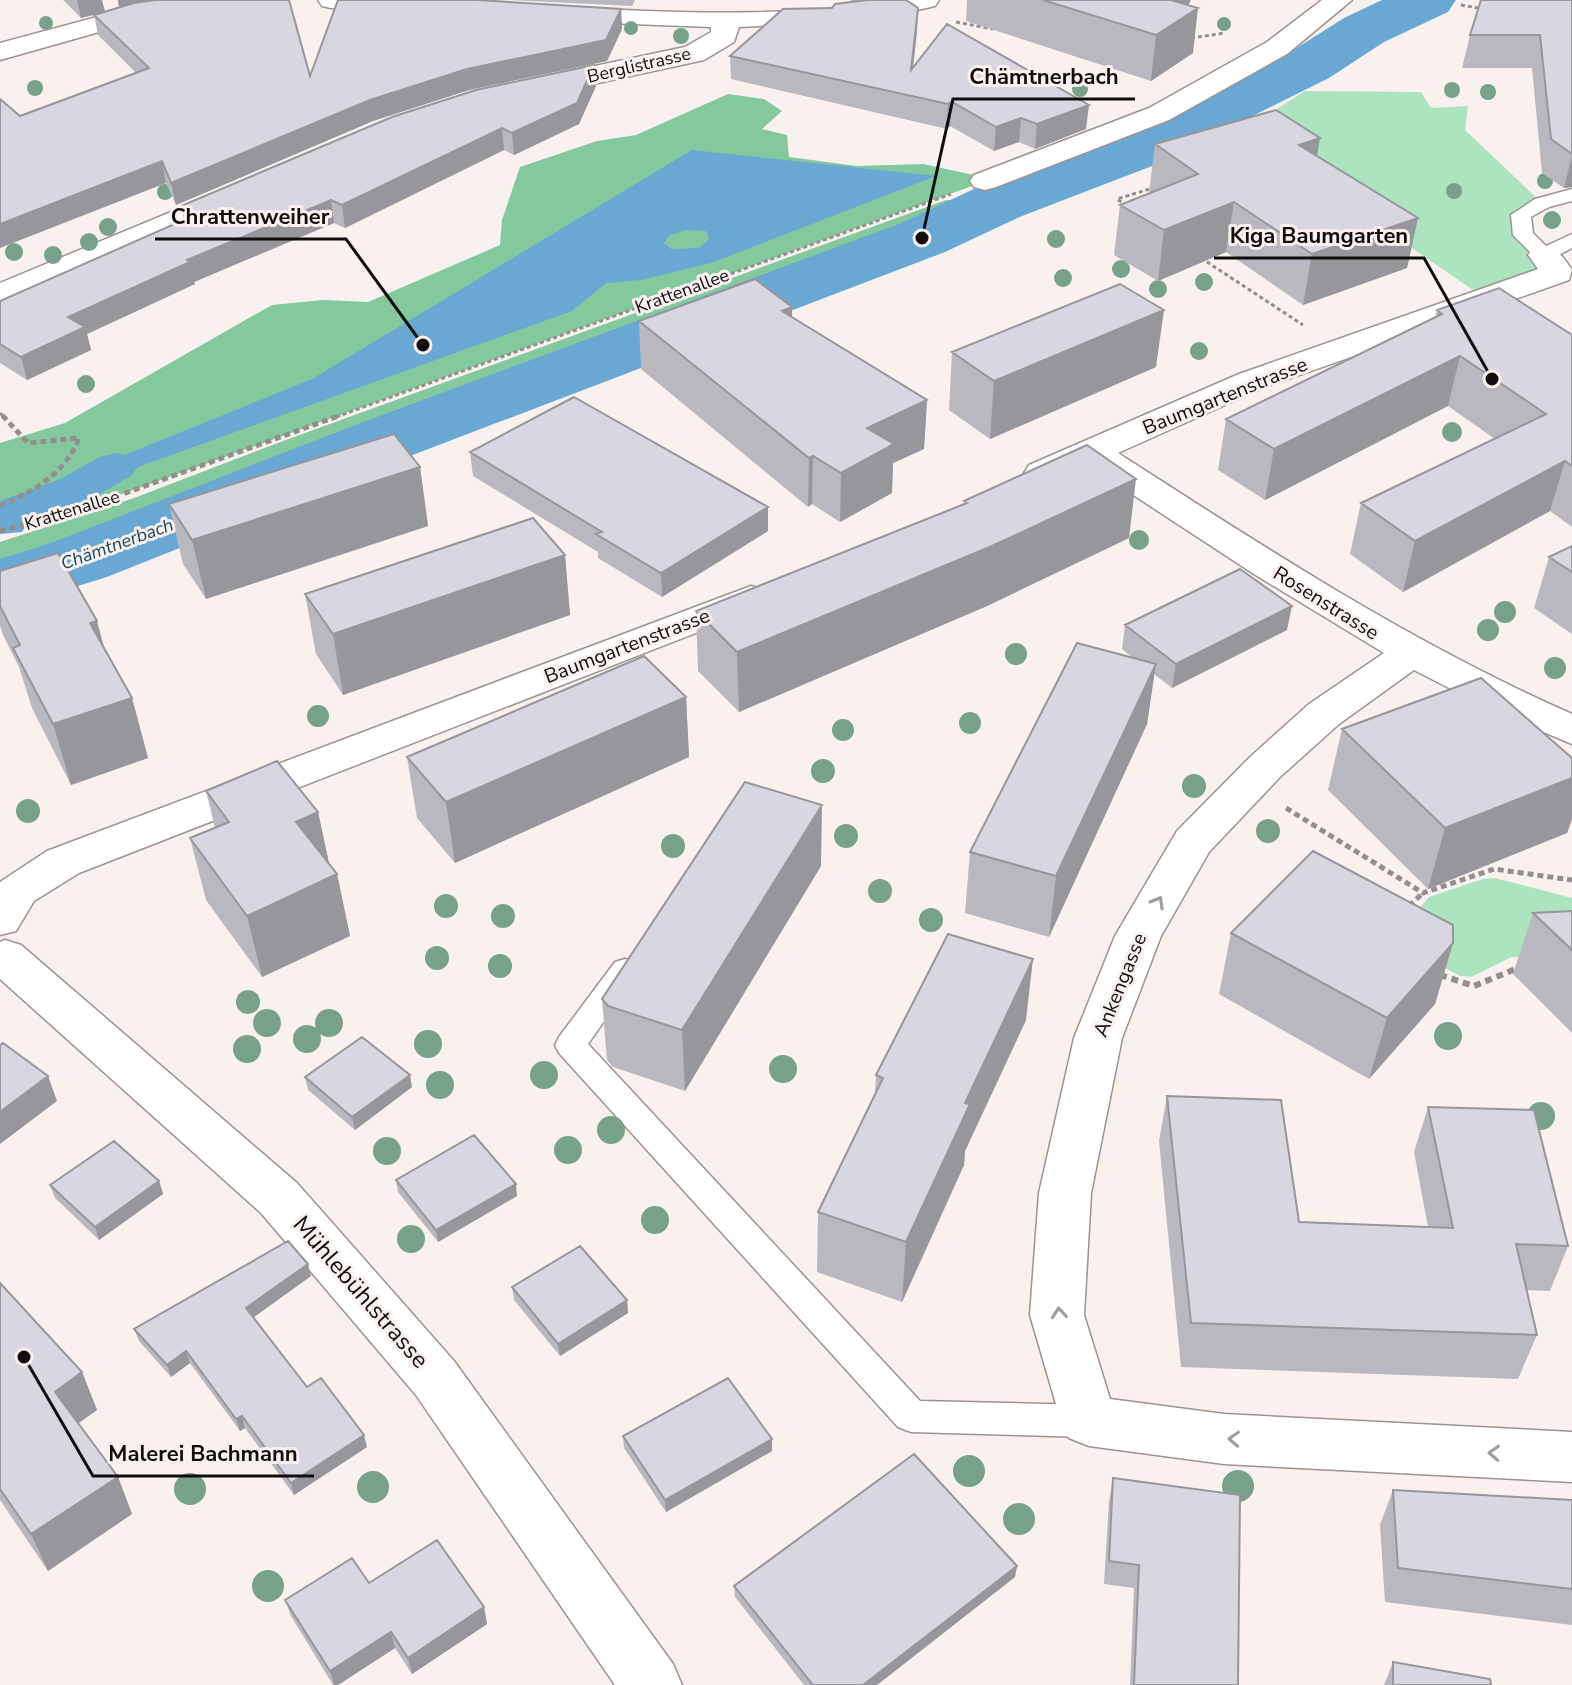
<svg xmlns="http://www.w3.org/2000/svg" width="1572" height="1685" font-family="'Nunito Sans',sans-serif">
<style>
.green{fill:#ade4c0}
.forest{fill:#84c89e}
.water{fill:#68a8d3;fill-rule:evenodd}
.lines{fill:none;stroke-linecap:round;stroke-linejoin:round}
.canal{fill:#68a8d3;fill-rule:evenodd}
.river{fill:#68a8d3;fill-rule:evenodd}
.lane-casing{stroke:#9a938f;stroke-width:3}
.street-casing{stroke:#9a938f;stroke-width:3}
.path-far2{stroke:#948e8b;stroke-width:3;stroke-dasharray:4 3;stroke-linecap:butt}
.path-far1{stroke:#948e8b;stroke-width:5;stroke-dasharray:6 4;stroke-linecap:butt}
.path{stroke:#948e8b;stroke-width:6;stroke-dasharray:7 5;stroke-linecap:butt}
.lane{fill:#fff;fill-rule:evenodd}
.street{fill:#fff;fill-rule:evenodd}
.tree{fill:#78a189}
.wall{fill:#bab8bf}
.shaded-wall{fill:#97969b}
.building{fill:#d8d6de;stroke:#97969b;stroke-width:2}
.oneway{stroke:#9f9e9e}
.labels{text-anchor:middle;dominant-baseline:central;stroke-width:6;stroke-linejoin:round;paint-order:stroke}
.far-street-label{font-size:18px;fill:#100d0c;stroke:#f9f1ed}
.far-water-label{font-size:18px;font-style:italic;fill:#144664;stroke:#f9f1ed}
.street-label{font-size:20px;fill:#100d0c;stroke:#f9f1ed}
.near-street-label{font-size:24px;fill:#100d0c;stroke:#f9f1ed}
.leader{fill:none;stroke:#100d0c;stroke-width:3}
.callout-dot{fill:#100d0c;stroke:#f9f1ed;stroke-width:3}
.callout-label{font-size:22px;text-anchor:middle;font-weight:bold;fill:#100d0c;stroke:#f9f1ed;stroke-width:6;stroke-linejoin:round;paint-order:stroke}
</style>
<rect width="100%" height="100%" fill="#f9f1ed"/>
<!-- green -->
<path class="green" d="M1305,91L1421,92L1431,108L1468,106L1465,130L1542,203L1521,215L1558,273L1486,299L1242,131Z
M1495,878L1572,898V956L1512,957L1471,977L1460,976L1402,945L1397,936L1429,897L1483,879Z"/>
<!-- forest -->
<path class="forest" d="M728,94L764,99L782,111L762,129L787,135L789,157L857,166L923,164L979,176L972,186L87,507L0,531V443L65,423L272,305L323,300L368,302L500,245L502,220L520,167L597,141L636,135Z
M946,200L999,202L922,238L384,440L79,560L0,585V542L134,498L283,441Z"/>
<!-- water -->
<path class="water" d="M692,150L936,176L711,263L641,280L606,283L572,311L121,473L112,460L312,379ZM685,230L706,231L709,239L699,248L671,249L664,243L669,236Z"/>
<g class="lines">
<!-- canal -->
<path class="canal" d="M116,453L132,457L138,466L132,475L90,500L29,521L22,532L0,534V501L58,480L100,457Z"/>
<!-- river -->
<path class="river" d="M1382,0H1456L1448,12L1384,42L1329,78L1152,166L1022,216L945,252L410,456L107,577L0,610V559L51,543L358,424L899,224L976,188L1108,140L1287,54L1344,18Z"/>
<!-- lane casing -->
<g class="lane-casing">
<path id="lane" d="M1572,189V201L1549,207L1531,217L1533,233L1546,246L1572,234V248L1551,259H1537L1513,235L1511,215L1535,199Z
M625,959L635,962L640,970L588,1044L920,1401L1089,1405L1102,1410L1107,1421L1102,1432L1089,1437L911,1432L898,1427L559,1053L555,1045L559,1037L615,962Z"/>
</g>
<!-- street casing -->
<g class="street-casing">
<path id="street" d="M160,0H232L228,6L138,21L0,60V43Z
M318,0H409L411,4L407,10L398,12L331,8L322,6Z
M898,0H939L935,6L869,21L739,27L734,42L704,60L538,96L528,93L524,87L528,81L538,78L685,47L711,32V27L553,21L549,15L553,9L563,7C668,13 795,18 898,0Z
M1322,0H1352L1287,54L1169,120L996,187L985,190L974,187L970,181L974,175L1149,108L1267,42Z
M236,185L247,187L251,194L247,201L0,305V283Z
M1544,245C1558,249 1564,258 1572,270L1569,280L1263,388L1118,453C1265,548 1411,643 1572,714V744L1494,711L1414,670L1339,724L1280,777L1209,852L1161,936L1122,1038L1091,1193L1084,1315L1110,1399L1224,1414L1572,1432V1482L1224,1464L1089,1446L1069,1438L1061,1421L1030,1315L1039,1193L1074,1038L1115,936L1177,831L1250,757L1309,704L1384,653L1254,574L1089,466L1055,481L1042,484L1029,481L1024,473L1029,465L1239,374L1538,269L1528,255L1533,248Z
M751,586L765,590L771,598L765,606L79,873L34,901L16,931L0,935V882L47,851Z
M5,940L21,945L297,1183L454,1361L673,1664L682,1685H615L416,1395L261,1213L0,979V942Z"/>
</g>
<!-- path-far2 -->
<path class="path-far2" d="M1461,5L1484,9
M956,22L993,29
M1191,38L1225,33
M1127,206L1117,199L1153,188
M1201,258L1303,325
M0,413L4,417
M336,417L951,194"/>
<!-- path-far1 -->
<path class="path-far1" d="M0,506C34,491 65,474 79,438L28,443L2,415
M0,531L87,507L341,415
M1286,808L1423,893L1494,869L1572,880
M1409,906L1423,893"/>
<!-- path -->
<path class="path" d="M1440,975L1474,986L1518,968"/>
<!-- lane -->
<use href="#lane" class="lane"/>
<!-- street -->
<use href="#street" class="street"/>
</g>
<!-- trees -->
<g class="tree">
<circle cx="46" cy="23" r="7"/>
<circle cx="1224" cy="24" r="7"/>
<circle cx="631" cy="28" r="7"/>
<circle cx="681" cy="36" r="8"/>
<circle cx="35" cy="88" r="8"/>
<circle cx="1080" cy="89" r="8"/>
<circle cx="1452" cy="90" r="8"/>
<circle cx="1488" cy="92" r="8"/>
<circle cx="1545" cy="181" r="8"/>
<circle cx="1454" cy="191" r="8"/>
<circle cx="165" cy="192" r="8"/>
<circle cx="1552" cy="220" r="9"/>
<circle cx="108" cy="227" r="9"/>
<circle cx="1056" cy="239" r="9"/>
<circle cx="89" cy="242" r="9"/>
<circle cx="14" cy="252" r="9"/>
<circle cx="53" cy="255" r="9"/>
<circle cx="1121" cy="269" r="9"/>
<circle cx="1063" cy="278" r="9"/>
<circle cx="1204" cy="282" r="9"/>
<circle cx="1158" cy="289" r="9"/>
<circle cx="1199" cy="351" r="9"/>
<circle cx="86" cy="384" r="9"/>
<circle cx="1452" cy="432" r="10"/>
<circle cx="1139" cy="540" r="10"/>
<circle cx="1505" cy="612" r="11"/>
<circle cx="1488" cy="630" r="11"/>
<circle cx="1016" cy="654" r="11"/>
<circle cx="1555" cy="668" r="11"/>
<circle cx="318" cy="716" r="11"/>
<circle cx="970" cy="723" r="11"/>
<circle cx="843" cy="730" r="11"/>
<circle cx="823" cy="771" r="12"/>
<circle cx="1194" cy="786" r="12"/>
<circle cx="28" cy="811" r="12"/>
<circle cx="1268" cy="831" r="12"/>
<circle cx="846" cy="836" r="12"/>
<circle cx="673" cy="846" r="12"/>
<circle cx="880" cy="891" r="12"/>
<circle cx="446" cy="906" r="12"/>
<circle cx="503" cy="916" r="12"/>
<circle cx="931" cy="920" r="12"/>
<circle cx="437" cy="958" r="12"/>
<circle cx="500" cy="966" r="12"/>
<circle cx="248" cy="1002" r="12"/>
<circle cx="267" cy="1023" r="14"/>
<circle cx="329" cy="1023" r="14"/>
<circle cx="1448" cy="1036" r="14"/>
<circle cx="307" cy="1039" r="14"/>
<circle cx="428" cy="1044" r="14"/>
<circle cx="247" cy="1049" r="14"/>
<circle cx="783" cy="1069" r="14"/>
<circle cx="544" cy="1075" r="14"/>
<circle cx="440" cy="1085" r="14"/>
<circle cx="1541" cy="1116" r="14"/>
<circle cx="611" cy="1130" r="14"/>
<circle cx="568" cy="1150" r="14"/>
<circle cx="387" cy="1151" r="14"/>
<circle cx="655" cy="1220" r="14"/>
<circle cx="411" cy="1239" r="14"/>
<circle cx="969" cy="1471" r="16"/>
<circle cx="1238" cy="1486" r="16"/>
<circle cx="373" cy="1487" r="16"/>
<circle cx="190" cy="1489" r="16"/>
<circle cx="1019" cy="1519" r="16"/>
<circle cx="268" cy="1586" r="16"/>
</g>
<!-- wall -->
<path class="wall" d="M63,0H102L105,12L119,8L118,0H149L138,3L310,76L621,9L622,29L607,61L469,90L373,121L176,205L166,183L20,116L136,73L98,35L94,15L101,13L81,18Z
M509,0H635L632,6Z
M851,0H906L917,31L913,68L1086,129L1035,149L1019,142L994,151L950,126L947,129L731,79L730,56L832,8L851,2Z
M967,0H1191L1188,5L1193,53L1151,81L966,21Z
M1572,0V187L1564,188L1542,173L1532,68H1462L1470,35Z
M594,65L596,86L579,124L514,155L504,150L345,228L334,223L194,282L195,284L87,334L91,350L27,380L0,363V301L184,220L181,206Z
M1155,144L1317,156L1418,218L1407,268L1303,305L1226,252L1158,281L1114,255L1120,205L1149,193Z
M792,307V317L927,400L924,449L893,463L892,493L840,522L812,504L808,507L641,369L639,321Z
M1437,310L1572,335V527L1550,511L1403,592L1350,554L1361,503L1495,439L1448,406L1265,500L1218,470L1226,419L1435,318Z
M952,352L1156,367L990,439L949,410Z
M470,452L768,531L662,597L598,558V552L473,476Z
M420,467L428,526L206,599L183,564L169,504Z
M964,501L1129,538L987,606L739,712L698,671L696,611L964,504Z
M1572,546V634L1534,608L1549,557Z
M565,555L570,615L343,695L316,654L305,594Z
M0,571L104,649L132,698L148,758L71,785L32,708L19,667L3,635L0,625Z
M1125,625L1287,630L1172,688L1154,674L1147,724L1049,937L965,913L970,852L1133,658L1122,649Z
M686,697L689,757L455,863L417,818L407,757Z
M1342,729L1572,758V819L1567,833L1428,889L1328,790Z
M206,791L318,812L329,863L337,874L350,936L262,977L206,900L190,838L215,828Z
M821,866L685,1091L613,1067L607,1060L602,999Z
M1572,911V1033L1513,974L1533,913Z
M1231,933L1453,943L1435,1004L1369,1079L1219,994Z
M1026,1020L965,1151L964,1165L902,1302L817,1272L818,1212L875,1094L876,1075Z
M305,1077L412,1087L355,1130L308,1090Z
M1167,1096L1299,1222L1428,1227L1414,1152L1428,1107L1568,1246L1550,1291L1526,1290L1537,1335L1518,1379L1181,1367L1159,1141Z
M396,1180L517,1196L438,1242L398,1192Z
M159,1181L163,1194L99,1240L55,1198L50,1185Z
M311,1276L254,1317L307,1387L367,1447L294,1495L245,1428L240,1431L190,1363L171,1377L139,1341L134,1329Z
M0,1283L82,1372L97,1410L78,1424L118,1477L132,1514L48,1571L0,1500Z
M512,1287L627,1300L628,1313L560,1356L514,1300Z
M623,1436L772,1451L666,1512L624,1448Z
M1113,1478L1238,1685H1130L1134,1588L1104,1584L1109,1501Z
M1393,1490L1572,1500V1625L1385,1602L1380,1525Z
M1017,1566L1015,1577L877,1685H804L735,1597L734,1586Z
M285,1600L484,1607L487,1624L412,1674L395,1648L338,1685H333L291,1616Z
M1393,1662L1491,1685H1384Z"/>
<!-- shaded-wall -->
<path class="shaded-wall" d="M77,0H102L105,12L81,18Z
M118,0H149L119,8Z
M1169,0H1191L1177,22L1198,8L1193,53L1151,81L1156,35Z
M918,8L917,31L910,94L911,70Z
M621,9L622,29L607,61L469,90L373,121L176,205L171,183L370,100Z
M594,65L596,86L579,124L514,155L512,133Z
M952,102L950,126L947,129L948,104Z
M1089,105L1086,129L1035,149L1037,124Z
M1021,118L1019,142L994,151L996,127Z
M502,128L504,150L345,228L342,205Z
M1320,138L1312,187L1299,145Z
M1572,156V187L1564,188Z
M162,161L166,183L0,248V224Z
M331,200L334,223L194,282L195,284L87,334L91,350L27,380L21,357L68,317L187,260Z
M1234,202L1226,252L1158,281L1164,230Z
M1418,218L1407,268L1303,305L1312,254Z
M792,307V354L782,311Z
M1164,310L1156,367L990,439L994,381Z
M1460,356L1448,406L1265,500L1274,449Z
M927,400L924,449L893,463L892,493L840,522L841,473L867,428Z
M813,456L812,504L808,507L809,458Z
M1565,461L1550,511L1403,592L1415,541Z
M420,467L428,526L206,599L192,540Z
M1136,479L1129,538L987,606L739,712L737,652Z
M768,507V531L662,597L661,573Z
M565,555L570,615L343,695L333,634Z
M1292,606L1287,630L1172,688L1176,664Z
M97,621L113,681L90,623Z
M1156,664L1147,724L1049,937L1056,876Z
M686,697L689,757L455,863L446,802Z
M132,698L148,758L71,785L53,724Z
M1572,778V819L1567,833L1428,889L1445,828Z
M822,805L821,866L685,1091L682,1030Z
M318,812L331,873L296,822Z
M337,874L350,936L262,977L247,916Z
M1453,943L1435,1004L1369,1079L1387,1018Z
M1033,959L1026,1020L965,1151L964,1165L902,1302L906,1242L965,1103Z
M410,1075L412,1087L355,1130L352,1117Z
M48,1076L57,1101L0,1144V1112Z
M159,1181L163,1194L99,1240L95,1227Z
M516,1184L517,1196L438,1242L436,1230Z
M308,1264L311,1276L250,1320L246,1308Z
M627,1300L628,1313L560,1356L558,1344Z
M186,1351L190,1363L171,1377L167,1365Z
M82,1372L97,1410L70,1429L55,1392Z
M242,1416L245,1428L240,1431L236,1419Z
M364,1435L367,1447L294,1495L291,1483Z
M772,1439V1451L666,1512L665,1500Z
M118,1477L132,1514L48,1571L31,1534Z
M1017,1566L1015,1577L877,1685H863Z
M484,1607L487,1624L412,1674L408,1658Z
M391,1632L395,1648L338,1685H334L330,1671Z"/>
<!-- building -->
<path class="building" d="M155,0H289L310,76L338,0H478L621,9L606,40L467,69L370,100L171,183L162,161L0,224V99L20,116L149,68L94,15L134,3Z
M868,0H906L918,8L911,70L947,24L1089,105L1037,124L1021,118L996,127L952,102L948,104L730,56L783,9L832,8L835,4Z
M1043,0H1171L1198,8L1156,35Z
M1481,0H1572V154L1551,139L1540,35H1470Z
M594,65L577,103L512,133L502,128L342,205L331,200L187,260L190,262L68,317L85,327L21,357L0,344V301L186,219L181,206L392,117L476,90Z
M1276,110L1320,138L1299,145L1418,218L1312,254L1234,202L1164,230L1120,205L1198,174L1155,144Z
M755,279L792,307L782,311L927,400L867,428L894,444L841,473L813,456L809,458L639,321Z
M1120,284L1164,310L994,381L952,352Z
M1499,288L1572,335V466L1565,461L1415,541L1361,503L1546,414L1460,356L1274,449L1226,419L1442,314L1437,310Z
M574,397L768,507L661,573L596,534L602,532L470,452Z
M394,434L420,467L192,540L169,504Z
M1087,445L1136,479L992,546L737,652L696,611L967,503L964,501Z
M533,518L565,555L333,634L305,594Z
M1572,546V572L1549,557Z
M58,553L97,621L90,623L132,698L53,724L13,648L20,645L0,606V571Z
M1240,569L1292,606L1176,664L1125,625Z
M1077,643L1156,664L1056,876L970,852Z
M644,656L686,697L446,802L407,757Z
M1481,678L1572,758V778L1445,828L1342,729Z
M277,761L318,812L296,822L337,874L247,916L190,838L229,822L206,791Z
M745,782L822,805L682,1030L608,1006L602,999Z
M1313,851L1453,925V943L1387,1018L1231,933Z
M1572,911V950L1533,913Z
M948,934L1033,959L965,1103L970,1104L906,1242L818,1212L883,1078L876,1075Z
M362,1037L410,1075L352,1117L305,1077Z
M3,1043L48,1076L0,1112V1045Z
M1167,1096L1281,1100L1299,1222L1453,1228L1428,1107L1534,1110L1568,1246L1516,1244L1537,1335L1191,1323Z
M474,1135L516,1184L436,1230L396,1180Z
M114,1141L159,1181L95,1227L50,1185Z
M288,1241L308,1264L246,1308L307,1387L321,1378L364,1435L291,1483L242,1416L236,1419L186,1351L167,1365L134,1329Z
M580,1246L627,1300L558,1344L512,1287Z
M0,1283L82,1372L55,1392L118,1477L31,1534L0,1489Z
M728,1378L772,1439L665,1500L623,1436Z
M914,1454L1017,1566L863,1685H813L734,1586Z
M1113,1478L1240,1495L1238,1685H1134L1139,1565L1109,1561Z
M1393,1490L1572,1500V1589L1398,1568Z
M437,1540L484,1607L408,1658L391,1632L330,1671L285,1600L352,1558L369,1583Z
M1393,1662L1490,1679L1491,1685H1393Z"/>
<!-- one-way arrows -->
<defs><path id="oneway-chevron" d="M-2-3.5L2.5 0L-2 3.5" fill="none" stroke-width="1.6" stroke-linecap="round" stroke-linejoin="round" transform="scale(2)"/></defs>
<g class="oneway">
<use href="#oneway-chevron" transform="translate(1158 902) rotate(-60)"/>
<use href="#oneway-chevron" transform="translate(1059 1313) rotate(-95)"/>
<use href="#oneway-chevron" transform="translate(1234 1439) rotate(-177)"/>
<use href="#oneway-chevron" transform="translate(1494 1453) rotate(-177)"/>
</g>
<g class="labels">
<!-- far-street labels -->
<g class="far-street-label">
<text transform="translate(639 65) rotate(-13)">Berglistrasse</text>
<text transform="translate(682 291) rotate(-20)">Krattenallee</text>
<text transform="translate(72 510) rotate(-17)">Krattenallee</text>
</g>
<!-- far-water labels -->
<g class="far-water-label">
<text transform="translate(117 544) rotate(-20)">Chämtnerbach</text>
</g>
<!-- street labels -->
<g class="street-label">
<text transform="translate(1225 396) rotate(-22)">Baumgartenstrasse</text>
<text transform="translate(1326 603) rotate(32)">Rosenstrasse</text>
<text transform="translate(627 646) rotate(-21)">Baumgartenstrasse</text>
<text transform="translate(1120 985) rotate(-68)">Ankengasse</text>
</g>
<!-- near-street labels -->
<g class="near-street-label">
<text transform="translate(361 1292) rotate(49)">Mühlebühlstrasse</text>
</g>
</g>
<!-- callouts -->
<path class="leader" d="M922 238L953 99H1135M423 345L346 239H155M1492 379L1424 258H1214M24 1357L93 1476H314"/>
<g class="callout-dot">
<circle cx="922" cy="238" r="8"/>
<circle cx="423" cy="345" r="8"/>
<circle cx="1492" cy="379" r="8"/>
<circle cx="24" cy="1357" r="8"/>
</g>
<g class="callout-label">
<text x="1044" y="84">Chämtnerbach</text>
<text x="250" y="224">Chrattenweiher</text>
<text x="1319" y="243">Kiga Baumgarten</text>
<text x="203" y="1461">Malerei Bachmann</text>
</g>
</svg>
